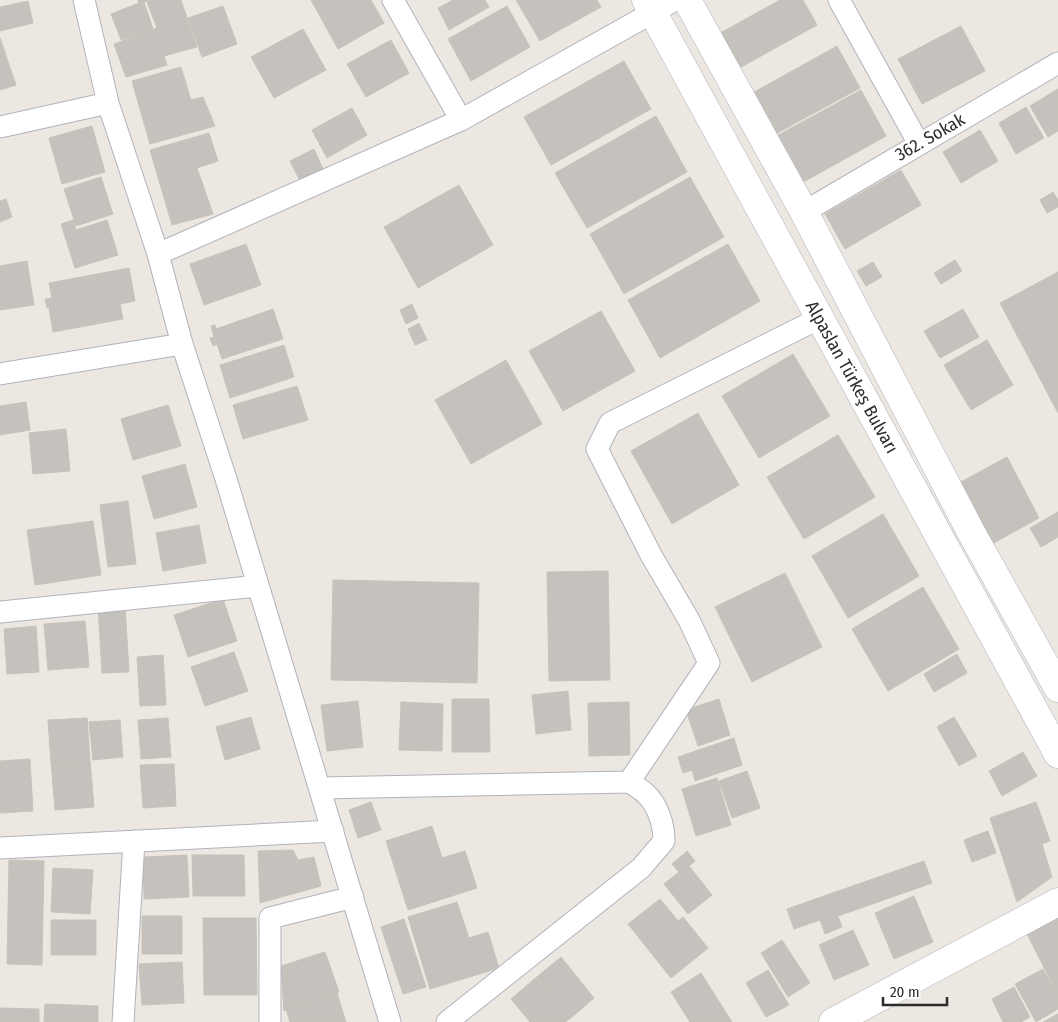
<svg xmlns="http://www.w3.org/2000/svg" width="1058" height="1022" font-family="'Fira Sans Condensed',sans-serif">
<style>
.building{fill:#c5c1bc;stroke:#c7c3ba}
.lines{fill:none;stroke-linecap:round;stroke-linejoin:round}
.street-casing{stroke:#b1b2bb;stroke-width:23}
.secondary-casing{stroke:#b1b2bb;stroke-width:29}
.street{stroke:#fff;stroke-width:21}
.secondary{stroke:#fff;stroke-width:28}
.labels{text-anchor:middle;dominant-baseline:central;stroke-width:4.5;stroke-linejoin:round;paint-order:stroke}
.street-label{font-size:18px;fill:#2c2c2c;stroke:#fff}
</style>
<rect width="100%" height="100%" fill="#ece7e1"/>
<!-- building -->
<path class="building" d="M138,0H150L144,2L153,29L121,40L111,14L139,3Z
M152,0H181L197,47L164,56L167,65L126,77L114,44L157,28L147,2Z
M311,0H371L384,23L338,49Z
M453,0H485L489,7L449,30L438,8Z
M516,0H597L601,7L540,41Z
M780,0H803L817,25L734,71L715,36Z
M28,1L33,23L0,31V7Z
M223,6L237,44L202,57L188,18Z
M507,6L530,47L471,81L448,39Z
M961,26L985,71L922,104L898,59Z
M303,29L326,70L274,98L251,57Z
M0,38L16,85L0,90Z
M391,40L409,73L366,97L347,64Z
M837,46L860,88L770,137L747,96Z
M624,61L651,109L551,165L524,117Z
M181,67L191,100L203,97L215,126L150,144L132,81Z
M1058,89V131L1048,137L1030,106Z
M861,90L886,136L796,186L771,139Z
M1026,107L1044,138L1016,154L999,123Z
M352,108L367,135L327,158L312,130Z
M656,116L687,172L587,228L555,173Z
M92,126L105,172L62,184L49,138Z
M980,130L998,161L961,183L943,152Z
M209,133L218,161L197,168L213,214L172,225L150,150Z
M314,149L323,169L300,181L290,161Z
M901,170L921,205L845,249L825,214Z
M101,177L113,214L76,226L64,189Z
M690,177L724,237L624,294L590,234Z
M459,185L493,245L418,288L384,227Z
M1053,192L1058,200V207L1047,213L1040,200Z
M6,199L12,217L0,222V201Z
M73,220L76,230L107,220L118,255L75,268L61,224Z
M246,244L261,285L204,305L190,264Z
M728,244L760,301L660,358L628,300Z
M955,260L962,271L941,284L934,273Z
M27,261L34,305L0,310V266Z
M873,262L882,277L866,286L857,271Z
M129,268L135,301L120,304L123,319L53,332L49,308H47L45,299L52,298L49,283Z
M1058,272V413L1000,303Z
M412,304L418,318L406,324L400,310Z
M273,309L283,339L222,359L217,344L213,346L210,338L214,337L211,326L215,325L216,329Z
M963,309L979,337L940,358L924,331Z
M601,311L635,371L563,411L529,351Z
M419,323L427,340L415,345L408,329Z
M987,340L1013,385L971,410L944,365Z
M284,345L294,377L230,398L220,365Z
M793,354L830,416L759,458L722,396Z
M506,360L542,424L471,464L435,400Z
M297,386L308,420L243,439L233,405Z
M26,402L30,430L0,435V406Z
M168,405L181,446L133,460L121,419Z
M698,413L739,485L672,524L631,451Z
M66,429L70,471L33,474L29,433Z
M838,435L875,497L804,539L767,477Z
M1007,457L1039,518L992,544L959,483Z
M185,464L197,507L154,519L142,476Z
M128,501L136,564L108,567L100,505Z
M1058,512V537L1041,547L1030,528Z
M883,514L919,576L848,618L812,556Z
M93,521L101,575L35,585L27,530Z
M199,525L206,563L163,571L156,533Z
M608,571L610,680L549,681L547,572Z
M785,573L822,647L752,682L715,607Z
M333,580L479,583L477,683L331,680Z
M923,587L959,649L888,691L852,629Z
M223,599L237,641L188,657L174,615Z
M125,605L129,672L102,673L98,606Z
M85,621L89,667L48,670L44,624Z
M36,626L39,672L7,674L4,629Z
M234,652L248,691L205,706L191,667Z
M957,654L967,673L934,692L924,674Z
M163,655L166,705L140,706L137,657Z
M568,691L571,730L536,734L532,695Z
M452,699H489L490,752H452Z
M719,699L730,735L698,746L686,710Z
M358,701L363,747L327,751L321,705Z
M401,702L443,704L442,751L399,750Z
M629,702L630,755L589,756L588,703Z
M251,717L260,749L225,760L216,727Z
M954,717L977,756L959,766L937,727Z
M87,718L90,760L51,762L48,720Z
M168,718L171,757L141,759L138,720Z
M120,720L123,757L93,760L89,722Z
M734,738L742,765L695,781L692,770L683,773L678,757Z
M1023,752L1037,776L1002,796L989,771Z
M30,759L33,811L0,813V761Z
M90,760L94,807L55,810L51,762Z
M174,764L176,806L143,808L140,765Z
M747,771L760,808L732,818L719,781Z
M717,778L731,825L696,836L682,789Z
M371,802L381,830L358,838L349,810Z
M1036,802L1050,841L1042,844L1052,877L1017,902L990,818Z
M432,826L442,858L465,851L477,888L408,910L386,841Z
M988,831L996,853L972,862L964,840Z
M293,850L298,860L314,857L321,886L260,903L258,851Z
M687,851L695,861L689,866L712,895L688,914L664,884L679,872L672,864Z
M187,855L189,897L144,899L143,857Z
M192,855H244L245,896H193Z
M9,860L44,861L42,965L7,964Z
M924,861L932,883L838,916L842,927L825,934L820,920L794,929L787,909Z
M53,868L93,870L90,914L51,912Z
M914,896L933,942L894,959L875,913Z
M660,899L678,921L683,917L708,948L671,978L628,924Z
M457,902L469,938L488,932L499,968L430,989L408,917Z
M1058,911V995L1024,928Z
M142,916H182V954H142Z
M203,918H256L257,995H204Z
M404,919L426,987L403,994L381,927Z
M51,920H96V955H51Z
M853,930L869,965L834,980L819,945Z
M782,940L810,983L788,997L761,953Z
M325,952L339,992L284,1011L281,966Z
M561,957L594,998L572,1017L538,976Z
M182,962L184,1003L142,1005L139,964Z
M1043,969L1058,996V1009L1036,1022L1015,984Z
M768,970L789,1005L766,1017L746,983Z
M701,973L732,1022H690L671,992Z
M538,976L572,1017L565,1022H530L511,999Z
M1014,987L1030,1017L1021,1022H1003L992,999Z
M337,993L346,1022H290L286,1009Z
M45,1004L98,1006V1022H44Z
M0,1008L39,1009V1022H0Z
M1058,1014V1022H1043Z"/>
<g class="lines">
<!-- street casing -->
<g class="street-casing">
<path id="street" d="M84,0L108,103L158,254L182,344L226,479L390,1022
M393,0L461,120
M839,0L919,144
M0,127L108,103
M804,212L1058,63
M158,254L461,120L675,0
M0,374L182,344
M0,612L258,586
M629,782L709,663L689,620L651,555L597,449L610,423L820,318
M320,788L629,782C635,786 641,789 646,794C658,805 664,825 664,841L641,868L447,1022
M0,848L333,831
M123,1022L134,841
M270,1022V918L353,897"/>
</g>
<!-- secondary casing -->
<g class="secondary-casing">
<path id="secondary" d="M646,0L1058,754
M687,0L804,212L971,532L1058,688
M833,1022L1058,902"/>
</g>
<!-- street -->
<use href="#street" class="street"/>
<!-- secondary -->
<use href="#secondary" class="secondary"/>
</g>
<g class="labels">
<!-- street labels -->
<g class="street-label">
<text transform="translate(930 137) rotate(-30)">362. Sokak</text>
<text transform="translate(852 377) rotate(61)">Alpaslan Türkeş Bulvarı</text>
</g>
</g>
<!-- scale -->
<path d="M883 997v8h64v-8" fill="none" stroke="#2c2c2c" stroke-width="2.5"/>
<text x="890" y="997" font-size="15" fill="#2c2c2c" stroke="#ffffff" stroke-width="4" paint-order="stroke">20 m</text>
</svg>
